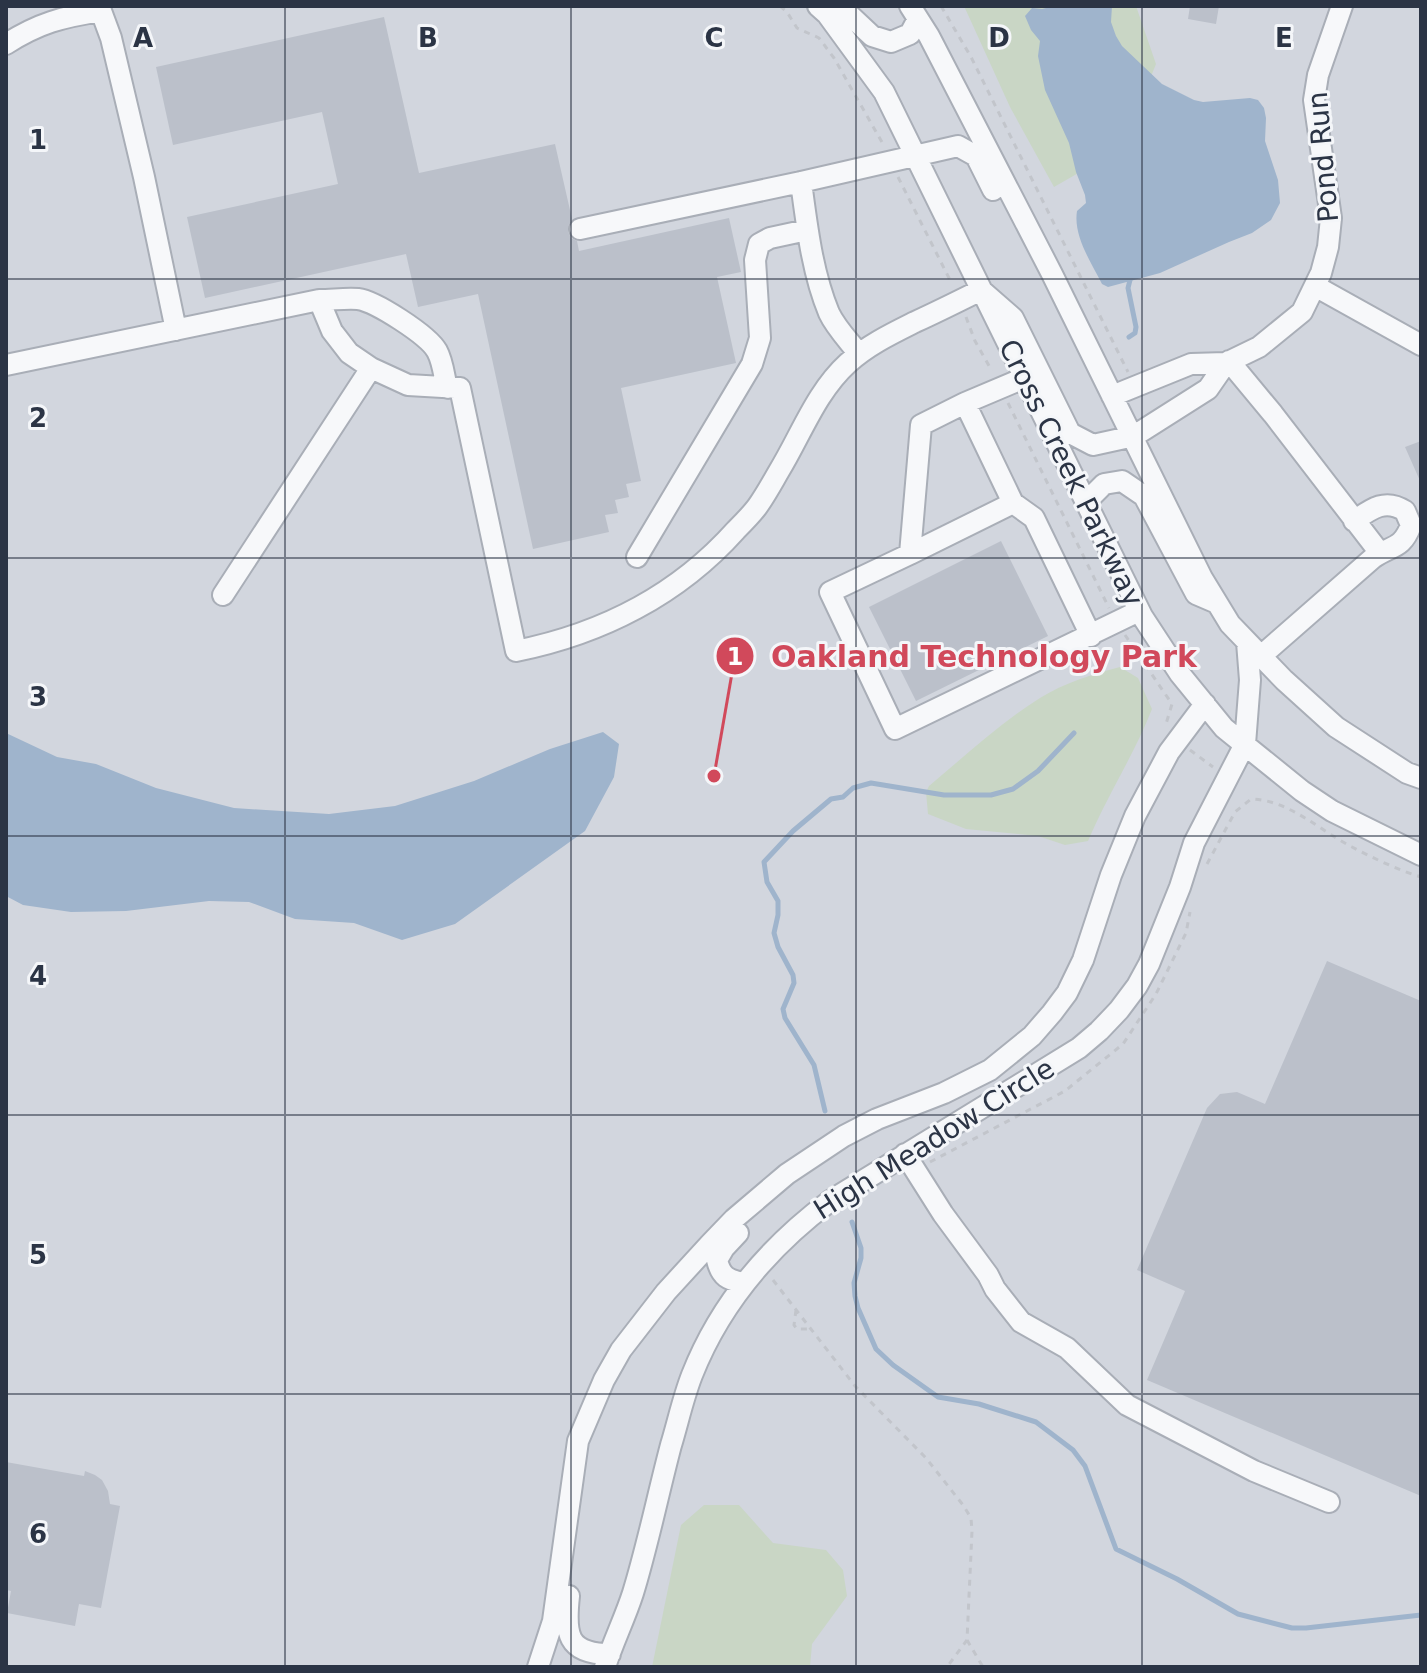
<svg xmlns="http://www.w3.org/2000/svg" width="1427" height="1673" font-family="'DejaVu Sans',sans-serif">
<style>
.built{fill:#d2d6de}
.green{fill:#c9d6c5}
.water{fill:#9fb4cc}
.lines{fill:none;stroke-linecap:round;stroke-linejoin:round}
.stream{stroke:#9fb4cc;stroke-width:5}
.building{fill:#bbc0ca}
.minor-casing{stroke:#a9aeb7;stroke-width:24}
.path{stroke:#c2c5cb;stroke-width:3;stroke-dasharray:6 6;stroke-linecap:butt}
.minor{stroke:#f7f8fa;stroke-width:20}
.grid{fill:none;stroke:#2b3445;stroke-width:2;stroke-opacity:0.55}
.labels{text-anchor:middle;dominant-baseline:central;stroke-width:6;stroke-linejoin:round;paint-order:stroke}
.street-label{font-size:28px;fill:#2b3445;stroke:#f4f6f9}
.grid-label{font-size:26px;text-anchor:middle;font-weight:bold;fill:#2b3445;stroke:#f4f6f9;stroke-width:6;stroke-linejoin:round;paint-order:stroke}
.leader{fill:none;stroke:#d1495b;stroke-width:3}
.callout-dot{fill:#d1495b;stroke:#f4f6f9;stroke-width:3}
.mark-label{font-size:24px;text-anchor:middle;font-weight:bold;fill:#fff}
.callout-label{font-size:30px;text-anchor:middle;font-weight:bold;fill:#d1495b;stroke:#f4f6f9;stroke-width:6;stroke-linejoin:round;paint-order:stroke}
</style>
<rect width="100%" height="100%" fill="#e4e7ec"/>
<!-- built -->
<path class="built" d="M6,6H1421V1667H6Z"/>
<!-- green -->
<path class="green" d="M964,6H1136L1156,64L1122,148L1054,187L1010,107Z
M1120,667L1138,678L1152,709C1134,755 1107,796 1088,841L1065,845L1038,836L966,829L928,814L926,792L929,786C965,756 1000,723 1040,698C1064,683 1093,674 1120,667Z
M704,1505H739L773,1543L826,1550L843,1570L847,1596L812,1644L810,1667H652L681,1525Z"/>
<!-- water -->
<path class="water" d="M1054,6H1112L1111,22L1116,36L1122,46L1162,84L1194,100L1203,102L1250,98L1258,100L1264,108L1266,118L1265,141L1278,180L1280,203L1271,220L1252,233L1229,242L1160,273L1108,287L1102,284C1091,262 1073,236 1077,211L1086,203L1085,195L1076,172L1069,143L1045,90L1038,56L1040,41L1031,30L1025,16L1032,8L1042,9Z
M603,732L619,744L614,777L585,831L455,924L402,940L354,923L295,919L249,902L209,901L126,911L71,912L23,905L6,896V733L57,757L96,764L156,788L234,808L329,814L395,806L474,781L550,749Z"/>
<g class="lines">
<!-- stream -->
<path class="stream" d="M1129,337L1135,333L1136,327L1128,288L1130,280
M825,1111L814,1065L785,1018L783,1009L794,983L793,975L778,947L774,933L778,915V901L767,882L764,862L793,831L831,799L843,797L853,788L871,783L944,795H991L1013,789L1038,771L1074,733
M852,1222L861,1248V1258L854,1283L855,1296L858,1308L876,1349L893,1365L938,1397L979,1404L1036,1422L1073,1450L1085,1466L1116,1549L1177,1579L1238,1614L1292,1628H1306L1421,1615"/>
</g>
<!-- building -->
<path class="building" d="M1190,6H1219L1216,24L1188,19Z
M384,17L419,173L555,144L572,219L568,226V232L571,238L577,241L579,251L729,218L741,272L717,277L736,363L621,388L641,481L626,484L629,497L615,500L618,513L605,515L609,532L533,549L478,294L418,307L406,254L205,298L187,217L338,184L322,112L173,145L156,67Z
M1421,441V483L1405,447Z
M1001,541L1048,636L916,701L869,607Z
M1327,961L1421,1001V1496L1147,1380L1185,1291L1137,1270L1207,1108L1220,1094L1237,1092L1265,1104Z
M6,1462L84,1476L85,1471L95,1475L102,1480L108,1491L110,1504L120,1506L101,1608L79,1604L75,1626L7,1613L11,1591L6,1590Z"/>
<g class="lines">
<!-- minor casing -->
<g class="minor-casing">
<path id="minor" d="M818,6L827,14L884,92L1142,616L1180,674L1224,728L1302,791L1332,811L1421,855
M840,6L872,36L891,42L910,34L918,19
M910,6L929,36L1052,274L1202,578L1230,624L1284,680L1336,727L1407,773L1421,778
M6,44C39,23 62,17 101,11L111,38L144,177L176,330
M801,182C807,226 812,272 829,313C836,328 849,341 859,354
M580,229L801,182L958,146L976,156L993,190
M1315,286L1421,345
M319,300C332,300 345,298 358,299C375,301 428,335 437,351C443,362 444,376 447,388
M1229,361L1273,414L1380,553
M6,365L319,300L332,331L349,353L371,368L408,385L460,388L516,651C601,634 678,595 736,530C743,523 751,515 757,507C765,496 772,483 779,471C801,435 816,392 848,363C868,345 891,334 915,322C937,312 959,301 981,290L1013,318L1070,433L1093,445L1134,436L1208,389L1226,363
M1024,378L965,403L921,425L910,554L830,592L895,729L1139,611
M1112,396L1191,364L1226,363L1259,347L1302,312L1321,273L1328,247L1331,218L1314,100L1318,75L1342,6
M965,403L1013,503L1034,518L1091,636
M1086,502L1104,484L1122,481L1144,496L1196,594L1217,603
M910,554L1013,503
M637,557L752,364L760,338L755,260L759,244L770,238L807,230
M223,595L371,368
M1261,656L1373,558C1391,545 1402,550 1411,525L1405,511C1385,498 1371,509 1354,521
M905,1154L943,1214L988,1275L995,1289L1021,1322L1067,1348L1127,1405L1254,1471L1329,1502
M738,1233L724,1248L717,1260C721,1277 728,1280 744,1283
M569,1596C565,1633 566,1654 610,1654
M538,1667L553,1621L578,1441L604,1380L621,1350L666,1292L709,1245L734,1219L787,1174L844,1136L877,1119L944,1093L990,1070L1032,1036L1052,1013L1067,993L1083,960L1111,875L1135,816L1169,752L1205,704
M605,1667C613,1642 625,1618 633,1593C648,1544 658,1494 671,1445C678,1422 683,1398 692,1375C720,1304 770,1246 830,1201L1079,1048L1099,1031L1119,1010L1137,986L1149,964L1180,887L1194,843L1245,744L1250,680L1247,642"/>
</g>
<!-- path -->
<path class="path" d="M780,6L787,12L797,28L819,38L834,58L883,144
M941,6L971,57L1128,372
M898,177L952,284
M966,317L975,341L992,371
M1008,403L1109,608
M1125,635L1172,704L1166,724
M1190,750L1213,767
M1207,864L1235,812L1251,799C1289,800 1319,830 1352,847C1373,858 1398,870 1421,877
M930,1162L1065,1091L1123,1044L1156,994L1186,933L1190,912
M773,1280L855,1386L926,1458L963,1505L971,1518L972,1531L967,1640L947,1667
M796,1310L794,1325L797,1329H809
M1420,1562H1421
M967,1640L983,1667"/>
<!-- minor -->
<use href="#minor" class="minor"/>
</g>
<!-- grid -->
<path class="grid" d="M285,6V1667M571,6V1667M856,6V1667M1142,6V1667M6,279H1421M6,558H1421M6,836H1421M6,1115H1421M6,1394H1421"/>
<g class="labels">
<!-- street labels -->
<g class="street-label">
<text transform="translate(1323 157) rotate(-95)">Pond Run</text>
<text transform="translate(1071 473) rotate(64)">Cross Creek Parkway</text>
<text transform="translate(934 1139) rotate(-32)">High Meadow Circle</text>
</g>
</g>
<g class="grid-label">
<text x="143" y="47">A</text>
<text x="428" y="47">B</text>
<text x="714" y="47">C</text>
<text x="999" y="47">D</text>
<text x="1284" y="47">E</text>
<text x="38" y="149">1</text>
<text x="38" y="427">2</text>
<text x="38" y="706">3</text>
<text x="38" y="985">4</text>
<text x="38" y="1264">5</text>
<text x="38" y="1543">6</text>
</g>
<!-- callouts -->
<path class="leader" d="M714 776L735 656"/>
<g class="callout-dot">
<circle cx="714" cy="776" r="8"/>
<circle cx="735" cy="656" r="20"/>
</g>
<g class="mark-label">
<text x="735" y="665">1</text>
</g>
<g class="callout-label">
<text x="984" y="667">Oakland Technology Park</text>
</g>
<!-- border -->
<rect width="1427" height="1673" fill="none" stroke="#2b3445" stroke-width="16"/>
</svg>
